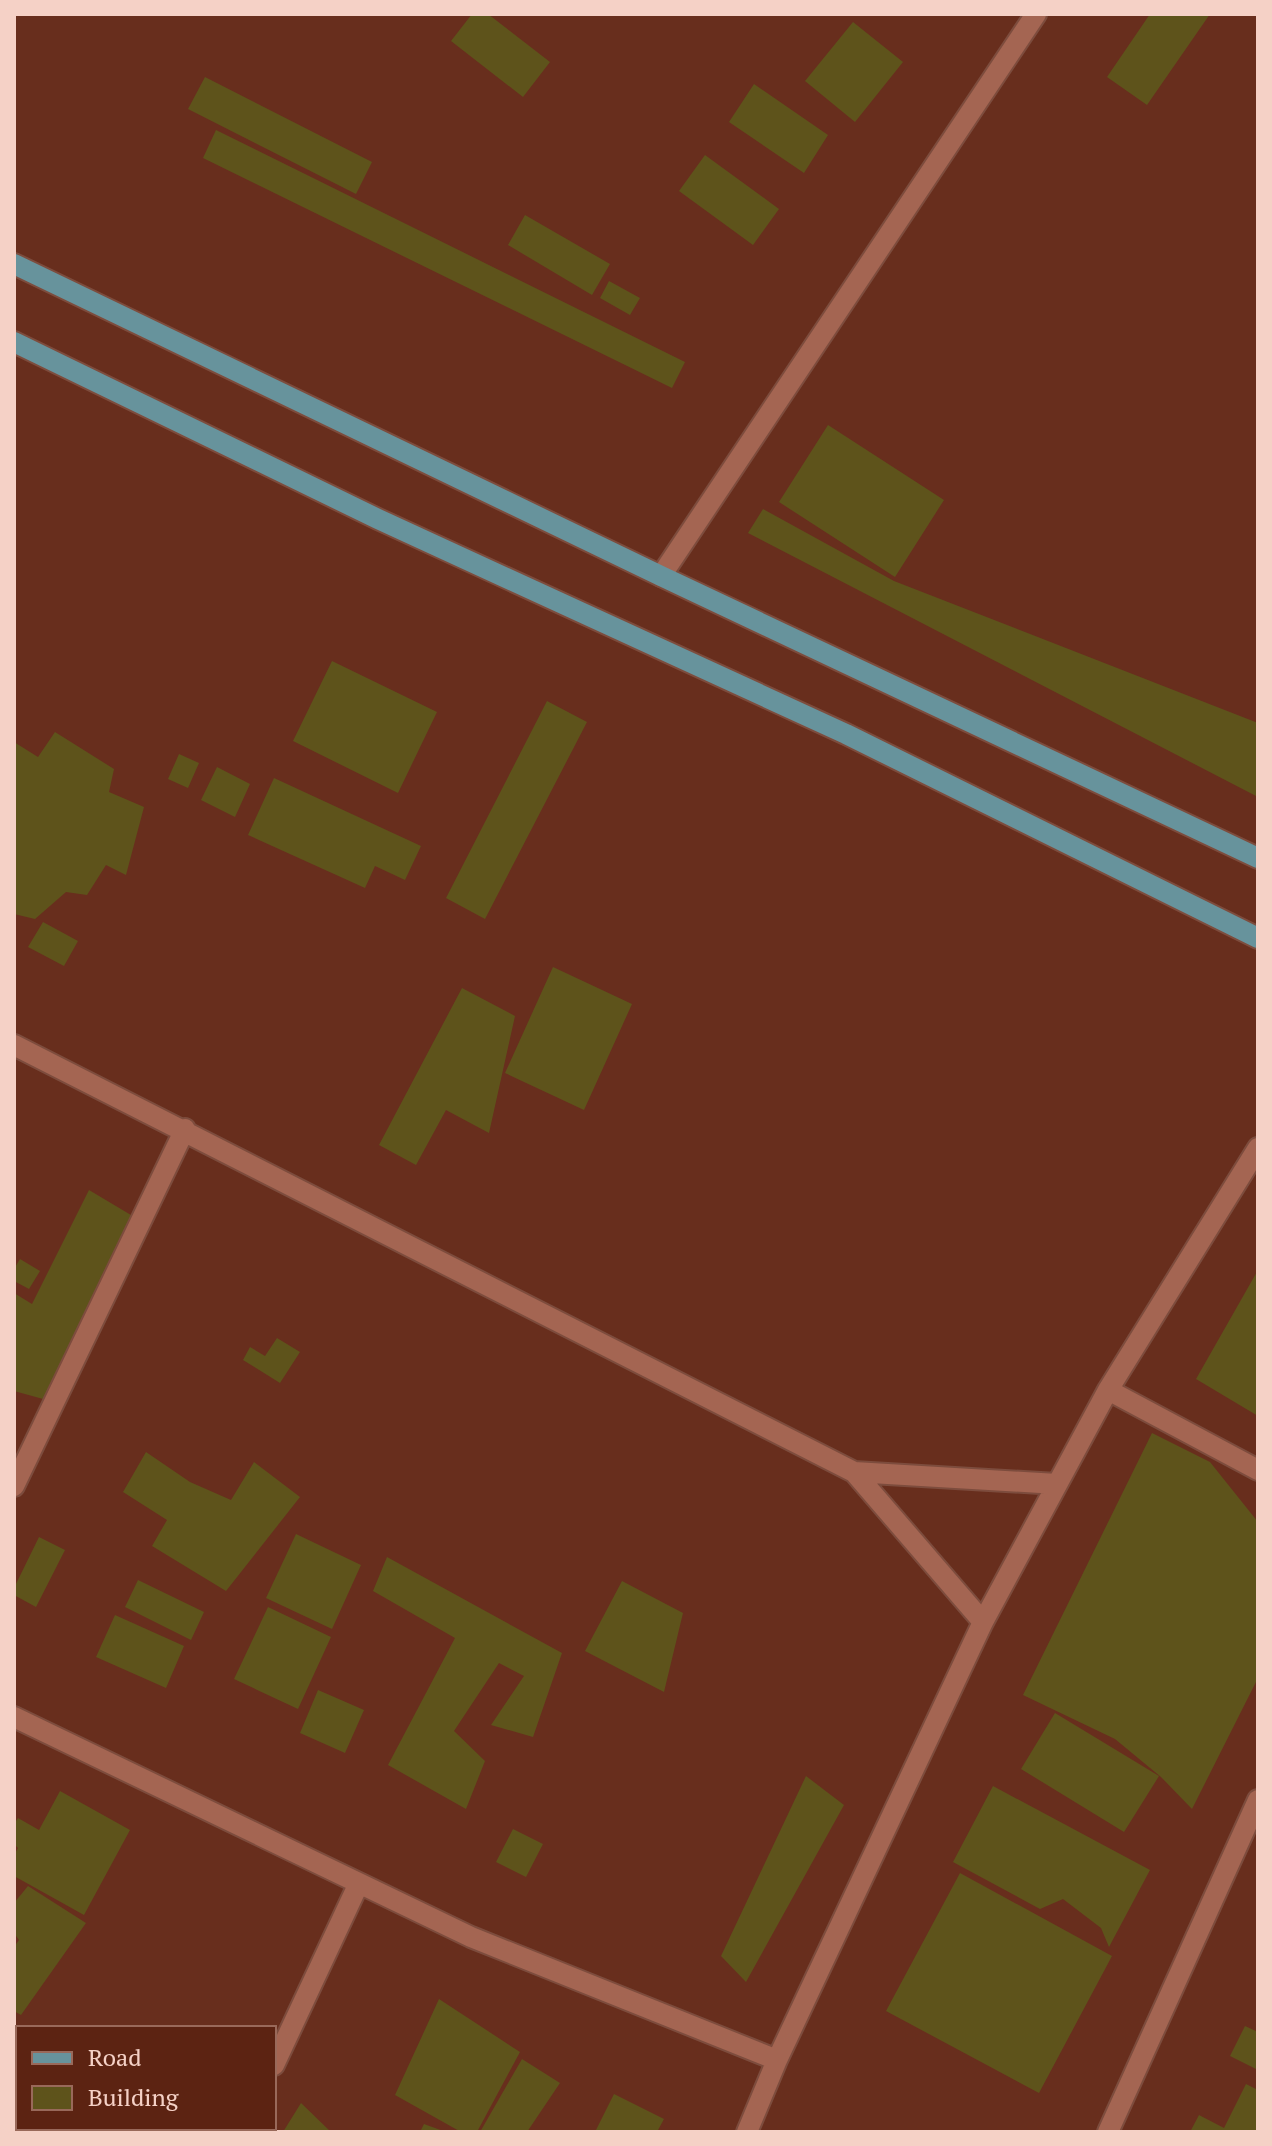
<svg xmlns="http://www.w3.org/2000/svg" width="1272" height="2146" font-family="'PT Serif',serif">
<style>
.building{fill:#5e531b}
.lines{fill:none;stroke-linecap:round;stroke-linejoin:round}
.minor-casing{stroke:#7d4c3d;stroke-width:24}
.major-casing{stroke:#7d4c3d;stroke-width:24}
.minor{stroke:#a46552;stroke-width:20}
.major{stroke:#67939c;stroke-width:20}
</style>
<rect width="100%" height="100%" fill="#682e1d"/>
<!-- building -->
<path class="building" d="M472,14H488L550,62L523,97L451,41Z
M1150,14H1210L1147,105L1107,77Z
M853,22L903,62L855,122L805,81Z
M205,77L372,162L356,194L188,109Z
M754,84L828,135L804,173L729,122Z
M216,130L685,362L672,388L203,158Z
M705,155L779,209L753,245L679,191Z
M525,215L610,264L592,295L508,245Z
M609,281L640,298L630,315L600,298Z
M828,425L944,500L895,577L779,502Z
M763,509L894,581L1258,723V797L748,533Z
M332,661L437,712L398,793L293,741Z
M547,701L587,722L485,919L446,898Z
M55,732L114,769L109,792L144,807L126,875L106,865L87,895L66,892L35,919L14,914V742L38,757Z
M179,754L199,763L188,788L168,779Z
M217,767L250,784L235,817L201,800Z
M274,778L421,846L405,880L375,866L365,888L248,835Z
M43,922L78,941L64,966L28,947Z
M553,967L632,1004L584,1110L505,1073Z
M462,988L515,1016L489,1133L446,1110L416,1165L379,1145Z
M89,1190L141,1221L54,1402L14,1391V1293L32,1304Z
M20,1259L40,1271L29,1289L14,1281V1269Z
M1258,1270V1416L1196,1379Z
M277,1338L300,1352L280,1383L243,1360L250,1347L265,1356Z
M1152,1433L1210,1462L1258,1522V1678L1192,1809L1161,1777L1115,1739L1023,1695Z
M146,1452L190,1482L231,1500L254,1462L300,1497L226,1591L152,1546L167,1520L123,1492Z
M296,1534L361,1565L332,1629L266,1598Z
M39,1537L65,1550L36,1607L14,1595V1588Z
M387,1557L562,1653L533,1737L491,1725L524,1676L499,1663L454,1731L485,1761L466,1809L388,1765L455,1638L373,1591Z
M138,1580L204,1612L191,1640L125,1607Z
M622,1581L683,1613L664,1692L585,1651Z
M268,1607L331,1637L298,1709L234,1679Z
M115,1615L184,1646L166,1688L96,1657Z
M318,1690L364,1710L345,1753L300,1733Z
M1055,1713L1159,1776L1124,1832L1021,1769Z
M806,1776L844,1805L746,1982L721,1956Z
M993,1786L1150,1870L1109,1947L1101,1928L1063,1899L1040,1909L953,1862Z
M60,1791L130,1830L84,1915L14,1876V1855L18,1848L14,1844V1824L18,1818L39,1830Z
M513,1829L543,1844L526,1877L496,1862Z
M960,1873L1112,1956L1039,2093L886,2011Z
M28,1886L86,1923L21,2015L14,2011V1947L19,1940L14,1933V1903Z
M439,1999L520,2052L477,2132H461L395,2095Z
M1245,2026L1258,2032V2070L1230,2056Z
M522,2059L560,2083L527,2132H480Z
M1246,2084L1258,2090V2132H1190L1199,2115L1224,2128Z
M614,2094L664,2119L657,2132H595Z
M301,2103L331,2132H283Z
M424,2124L446,2132H420Z
M116,2128H139L147,2132H114Z"/>
<g class="lines">
<!-- minor casing -->
<g class="minor-casing">
<path id="minor" d="M661,576L1036,14
M14,1045L854,1472L983,1622
M1108,1390L1258,1470
M854,1472L1057,1484
M14,1486L185,1129
M14,1717L471,1937L777,2060
M274,2065L359,1883
M243,2132L244,2128
M747,2132L777,2060L983,1622L1108,1390L1258,1148
M1108,2132L1258,1800"/>
</g>
<!-- major casing -->
<g class="major-casing">
<path id="major" d="M14,264L661,576L1258,858
M14,342L378,519L846,734L1258,938"/>
</g>
<!-- minor -->
<use href="#minor" class="minor"/>
<!-- major -->
<use href="#major" class="major"/>
</g>
<!-- border -->
<rect width="1272" height="2146" fill="none" stroke="#f5d1c6" stroke-width="32"/>
<!-- legend -->
<rect x="16" y="2026" width="260" height="104" fill="#5c2312" stroke="#99695a" stroke-width="2"/>
<rect x="32" y="2052" width="40" height="12" fill="#67939c" stroke="#99695a" stroke-width="2"/>
<text x="88" y="2066" font-size="24" fill="#f5d1c6">Road</text>
<rect x="32" y="2086" width="40" height="24" fill="#5e531b" stroke="#99695a" stroke-width="2"/>
<text x="88" y="2106" font-size="24" fill="#f5d1c6">Building</text>
</svg>
